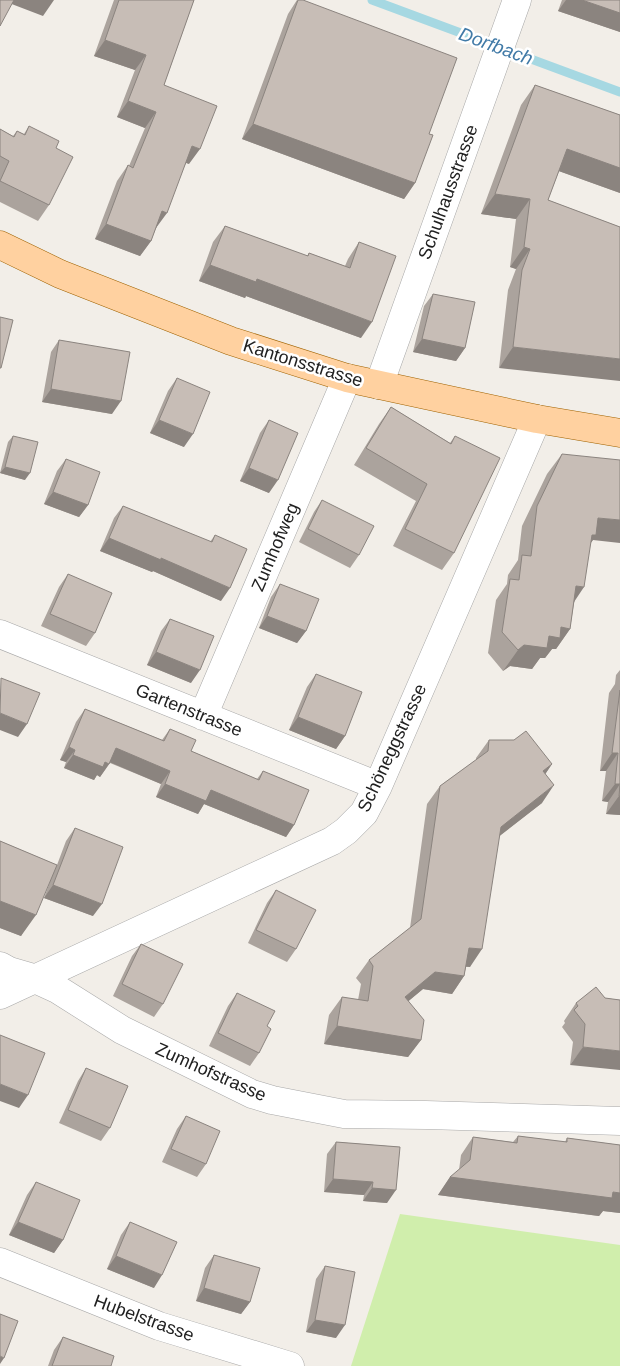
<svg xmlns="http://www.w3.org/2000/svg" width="620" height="1366" font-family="Helvetica,sans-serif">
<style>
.grass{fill:#d0eeac}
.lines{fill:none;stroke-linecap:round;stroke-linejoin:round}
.stream{stroke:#a6d8e2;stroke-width:9}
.minor-casing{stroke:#a8a8a8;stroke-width:29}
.major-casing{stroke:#9f6200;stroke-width:29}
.minor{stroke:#fff;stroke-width:28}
.major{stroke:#ffd1a0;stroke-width:28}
.wall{fill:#aba39d}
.shaded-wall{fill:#8b847f}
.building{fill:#c7bdb6;stroke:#8b847f}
.labels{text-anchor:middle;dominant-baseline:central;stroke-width:5;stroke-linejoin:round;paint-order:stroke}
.street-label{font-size:18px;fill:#212121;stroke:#fff}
.water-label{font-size:19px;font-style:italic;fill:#417aa7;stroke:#fff}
</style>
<rect width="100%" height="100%" fill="#f2eee8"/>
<!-- grass -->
<path class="grass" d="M400,1214L620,1245V1366H351Z"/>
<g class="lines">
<!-- stream -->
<path class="stream" d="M372,0L620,92"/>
<!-- minor casing -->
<g class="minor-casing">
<path id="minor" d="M379,385L517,0
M0,634L378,786
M203,716L347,378
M0,966L9,971L33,978L57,989L122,1030L252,1094L272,1100L344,1114L426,1115L620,1121
M0,995L332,841L346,831L364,813L378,786L537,419
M0,1262L159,1326L290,1366"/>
</g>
<!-- major casing -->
<g class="major-casing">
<path id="major" d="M0,245L60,274L231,341L347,378L537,419L620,433"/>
</g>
<!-- minor -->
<use href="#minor" class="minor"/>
<!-- major -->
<use href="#major" class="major"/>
</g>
<!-- wall -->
<path class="wall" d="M114,0H194L164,85L189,164L186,163L156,228L151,241L140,256L95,239L117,181L128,165L129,166L145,128L117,117L135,70L94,56Z
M297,0L429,134L415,183L404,199L242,139L288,14Z
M562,0H620V32L558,11Z
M535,85L620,115V193L559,171L548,200L620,227L499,368L508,290L516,269L510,267L516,219L481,214L521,105Z
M29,126L56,148L49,205L38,221L0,202V129L13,136L17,131L24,134Z
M225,226L307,256L309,253L345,266L348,259L359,242L361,338L246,296L245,298L199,281L213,242Z
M433,294L465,348L456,361L413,352L424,306Z
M59,340L112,414L42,402L51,352Z
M177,378L184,447L150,433L168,391Z
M391,407L450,443L455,436L454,553L442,570L393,546L416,501L354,465L379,424Z
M269,420V493L240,481L260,433Z
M13,436L25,480L0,473L8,442Z
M562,454L593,540L590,543L574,603L570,629L556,649H552L545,658H540L532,669L510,666L503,671L488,653L496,600L507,584L508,575L518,560L522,526L547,474Z
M66,459L88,505L79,517L44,504L57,471Z
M322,500L359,555L350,568L299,542L314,512Z
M123,506L210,542L215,535L221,601L153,571L152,572L100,551L114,518Z
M68,574L95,633L86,646L41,626L59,587Z
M280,584L306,631L297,643L259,628L271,597Z
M170,619L191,683L147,665L161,631Z
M620,670V815L606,814L608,802L602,801L606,771H600L609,693L615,684L616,675Z
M316,674L345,736L336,749L289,730L307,687Z
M85,709L162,740L170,729L191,751L257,779L263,771L294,825L286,837L204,804L198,814L156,797L161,784L110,763L100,777L97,775L94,780L64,768L66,762L60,760L76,722Z
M489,740L552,764L545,774L542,803L499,836L470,967H466L464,976L452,994L423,989L408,1001L421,1040L408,1057L324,1044L329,1015L342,997L358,1000L361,984L356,978L369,960L410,928L427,804L440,786L476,760V758Z
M75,828L93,916L44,898L50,882L21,936L0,928V841L57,865L66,841Z
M276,890L296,949L287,962L248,943L267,903Z
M141,944L163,1004L154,1017L113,996L132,956Z
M237,993L267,1026L259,1053L250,1066L209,1046L228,1006Z
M605,998L620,1000L570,1065L573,1042L562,1027L565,1023L564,1021L576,1003Z
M86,1068L110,1128L101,1141L59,1123L78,1081Z
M186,1116L206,1164L197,1177L162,1162L177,1129Z
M518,1136L565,1142L567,1138L620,1145V1213L603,1211L599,1216L438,1195L450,1177L459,1170L461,1155L473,1137L513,1142Z
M336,1142L400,1147L387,1203L363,1201L364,1195L324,1192L327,1154Z
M36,1182L63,1240L54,1253L9,1235L27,1195Z
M130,1222L154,1288L107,1269L121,1235Z
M214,1255L250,1302L241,1314L196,1301L205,1268Z
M325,1266L336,1338L306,1332L316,1279Z
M63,1337L111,1366H48L54,1350Z"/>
<!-- shaded-wall -->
<path class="shaded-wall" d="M12,0H54L43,16L9,3Z
M566,0H582L620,13V32L558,11Z
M105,40L146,55L135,70L94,56Z
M128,101L156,112L145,128L117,117Z
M253,124L415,183L404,199L242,139Z
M192,146L200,149L189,164L182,161Z
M567,149L620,168V193L553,169Z
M495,194L530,199L516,219L481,214Z
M162,211L167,213L156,228L151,226Z
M106,224L151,241L140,256L95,239Z
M524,247L530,249L516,269L510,267Z
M210,265L257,279L372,322L361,338L246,296L245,298L199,281Z
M422,339L465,348L456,361L413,352Z
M513,347L620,359V381L499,368Z
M51,389L121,401L112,414L42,402Z
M159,420L193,434L184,447L150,433Z
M5,467L30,473L25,480L0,473Z
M249,468L278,480L269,493L240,481Z
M53,492L88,505L79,517L44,504Z
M598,518L620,520V543L593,540L581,556Z
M109,538L161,558L230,588L221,601L153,571L152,572L100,551Z
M576,586L584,587L570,608Z
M267,616L306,631L297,643L259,628Z
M561,627L570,629L556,649H552L545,658H540L532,669L510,666L503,671L518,650L524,645Z
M156,652L200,670L191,683L147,665Z
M0,713L27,724L18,737L0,730Z
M298,717L345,736L336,749L289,730Z
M69,747L75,750L66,762L60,760Z
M116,748L170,771L161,784L107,761Z
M612,753H618L606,771H600Z
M73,755L105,762L109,764L100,777L97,775L94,780L64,768Z
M552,764L540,782L543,771Z
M165,784L211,790L294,825L286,837L204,804L198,814L156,797Z
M615,784H620L608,802L602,801Z
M554,785L542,803L488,845L501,827Z
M619,796H620V815L606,814Z
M53,885L102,904L93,916L44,898Z
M0,901L36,915L21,936L0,928Z
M469,948L482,949L470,967L456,965Z
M435,972L464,976L452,994L423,989L392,1015L405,997Z
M337,1026L421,1040L408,1057L324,1044Z
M583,1047L620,1051V1070L570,1065Z
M0,1084L28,1095L19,1108L0,1101Z
M450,1177L620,1193V1213L603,1211L599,1216L438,1195Z
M333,1179L373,1182L364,1195L324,1192Z
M372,1188L396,1190L387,1203L363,1201Z
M18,1222L63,1240L54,1253L9,1235Z
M116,1256L162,1275L154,1288L107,1269Z
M204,1288L250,1302L241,1314L196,1301Z
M315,1320L345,1325L336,1338L306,1332Z
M0,1356L4,1358L0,1364Z"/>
<!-- building -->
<path class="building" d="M0,0H14L0,26Z
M119,0H194L164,85L217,106L200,149L192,146L167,213L162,211L151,241L106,224L128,165L133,168L156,112L128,101L146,55L105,40Z
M298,0H303L457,58L429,134L433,135L415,183L253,124Z
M582,0H620V13Z
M535,85L620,115V168L567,149L548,200L620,227V359L513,347L522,270L530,249L524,247L530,199L495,194Z
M29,126L59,141L56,148L73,157L49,205L0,181L9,161L0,156V129L14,137L17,131L25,135Z
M225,226L308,256L309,253L350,268L359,242L396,256L372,322L257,279L256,282L210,265Z
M433,294L475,302L465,348L422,339Z
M0,317L13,320L1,368H0Z
M59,340L130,352L121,401L51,389Z
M177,378L210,392L193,434L159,420Z
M391,407L451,444L455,436L500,458L454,553L405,529L427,484L366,448Z
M269,420L298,433L278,480L249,468Z
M13,436L38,442L30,473L5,467Z
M562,454L620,460V520L598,518L596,535H592L584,587L576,586L570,629L561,627L560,638L549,636L547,648L524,645L518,650L502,632L510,579L519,580L522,555L531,556L537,506Z
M66,459L100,472L88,505L53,492Z
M322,500L374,526L359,555L308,529Z
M123,506L212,542L215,535L247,549L230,588L161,558V560L109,538Z
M68,574L112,593L95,633L50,614Z
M280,584L319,599L306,631L267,616Z
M170,619L214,636L200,670L156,652Z
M316,674L362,692L345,736L298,717Z
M1,678L40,693L27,724L0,713Z
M620,690V784H615L618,753H612Z
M85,709L164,741L170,729L196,740L191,751L259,780L263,771L309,790L294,825L211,790L206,801L165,784L170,771L116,748L109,764L105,762L103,767L73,755L75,750L69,747Z
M526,731L552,764L543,771L554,785L501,827L482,949L469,948L464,976L435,972L405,997L424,1020L421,1040L337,1026L342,997L368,1001L373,966L369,960L421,919L440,786L488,751L489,740H514Z
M620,785V796H619Z
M75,828L123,847L102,904L53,885Z
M0,841L57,865L36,915L0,901Z
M276,890L316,910L296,949L256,930Z
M141,944L183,964L163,1004L122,984Z
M596,987L605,998L620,1000V1051L583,1047L585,1024L574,1010L578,1006L576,1003Z
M237,993L275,1011L267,1026L271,1029L259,1053L218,1033Z
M0,1035L45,1053L28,1095L0,1084Z
M86,1068L128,1086L110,1128L68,1110Z
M186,1116L220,1131L206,1164L171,1149Z
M518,1136L567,1142V1138L620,1145V1193L613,1192L612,1198L450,1177L470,1160L473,1137L517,1143Z
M336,1142L400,1147L396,1190L372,1188L373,1182L333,1179Z
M36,1182L80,1200L63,1240L18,1222Z
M130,1222L177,1242L162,1275L116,1256Z
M214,1255L260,1268L250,1302L204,1288Z
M325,1266L355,1272L345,1325L315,1320Z
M0,1314L18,1321L4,1358L0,1356Z
M63,1337L114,1356L111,1366H52Z"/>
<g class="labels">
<!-- street labels -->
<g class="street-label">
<text transform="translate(448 192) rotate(-70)">Schulhausstrasse</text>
<text transform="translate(303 363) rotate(17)">Kantonsstrasse</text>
<text transform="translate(275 547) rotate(-67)">Zumhofweg</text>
<text transform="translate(189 710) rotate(22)">Gartenstrasse</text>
<text transform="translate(392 748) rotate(-65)">Schöneggstrasse</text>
<text transform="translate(211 1072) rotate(24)">Zumhofstrasse</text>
<text transform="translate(144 1318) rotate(20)">Hubelstrasse</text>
</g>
<!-- water labels -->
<g class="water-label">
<text transform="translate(496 46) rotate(20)">Dorfbach</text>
</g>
</g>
</svg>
